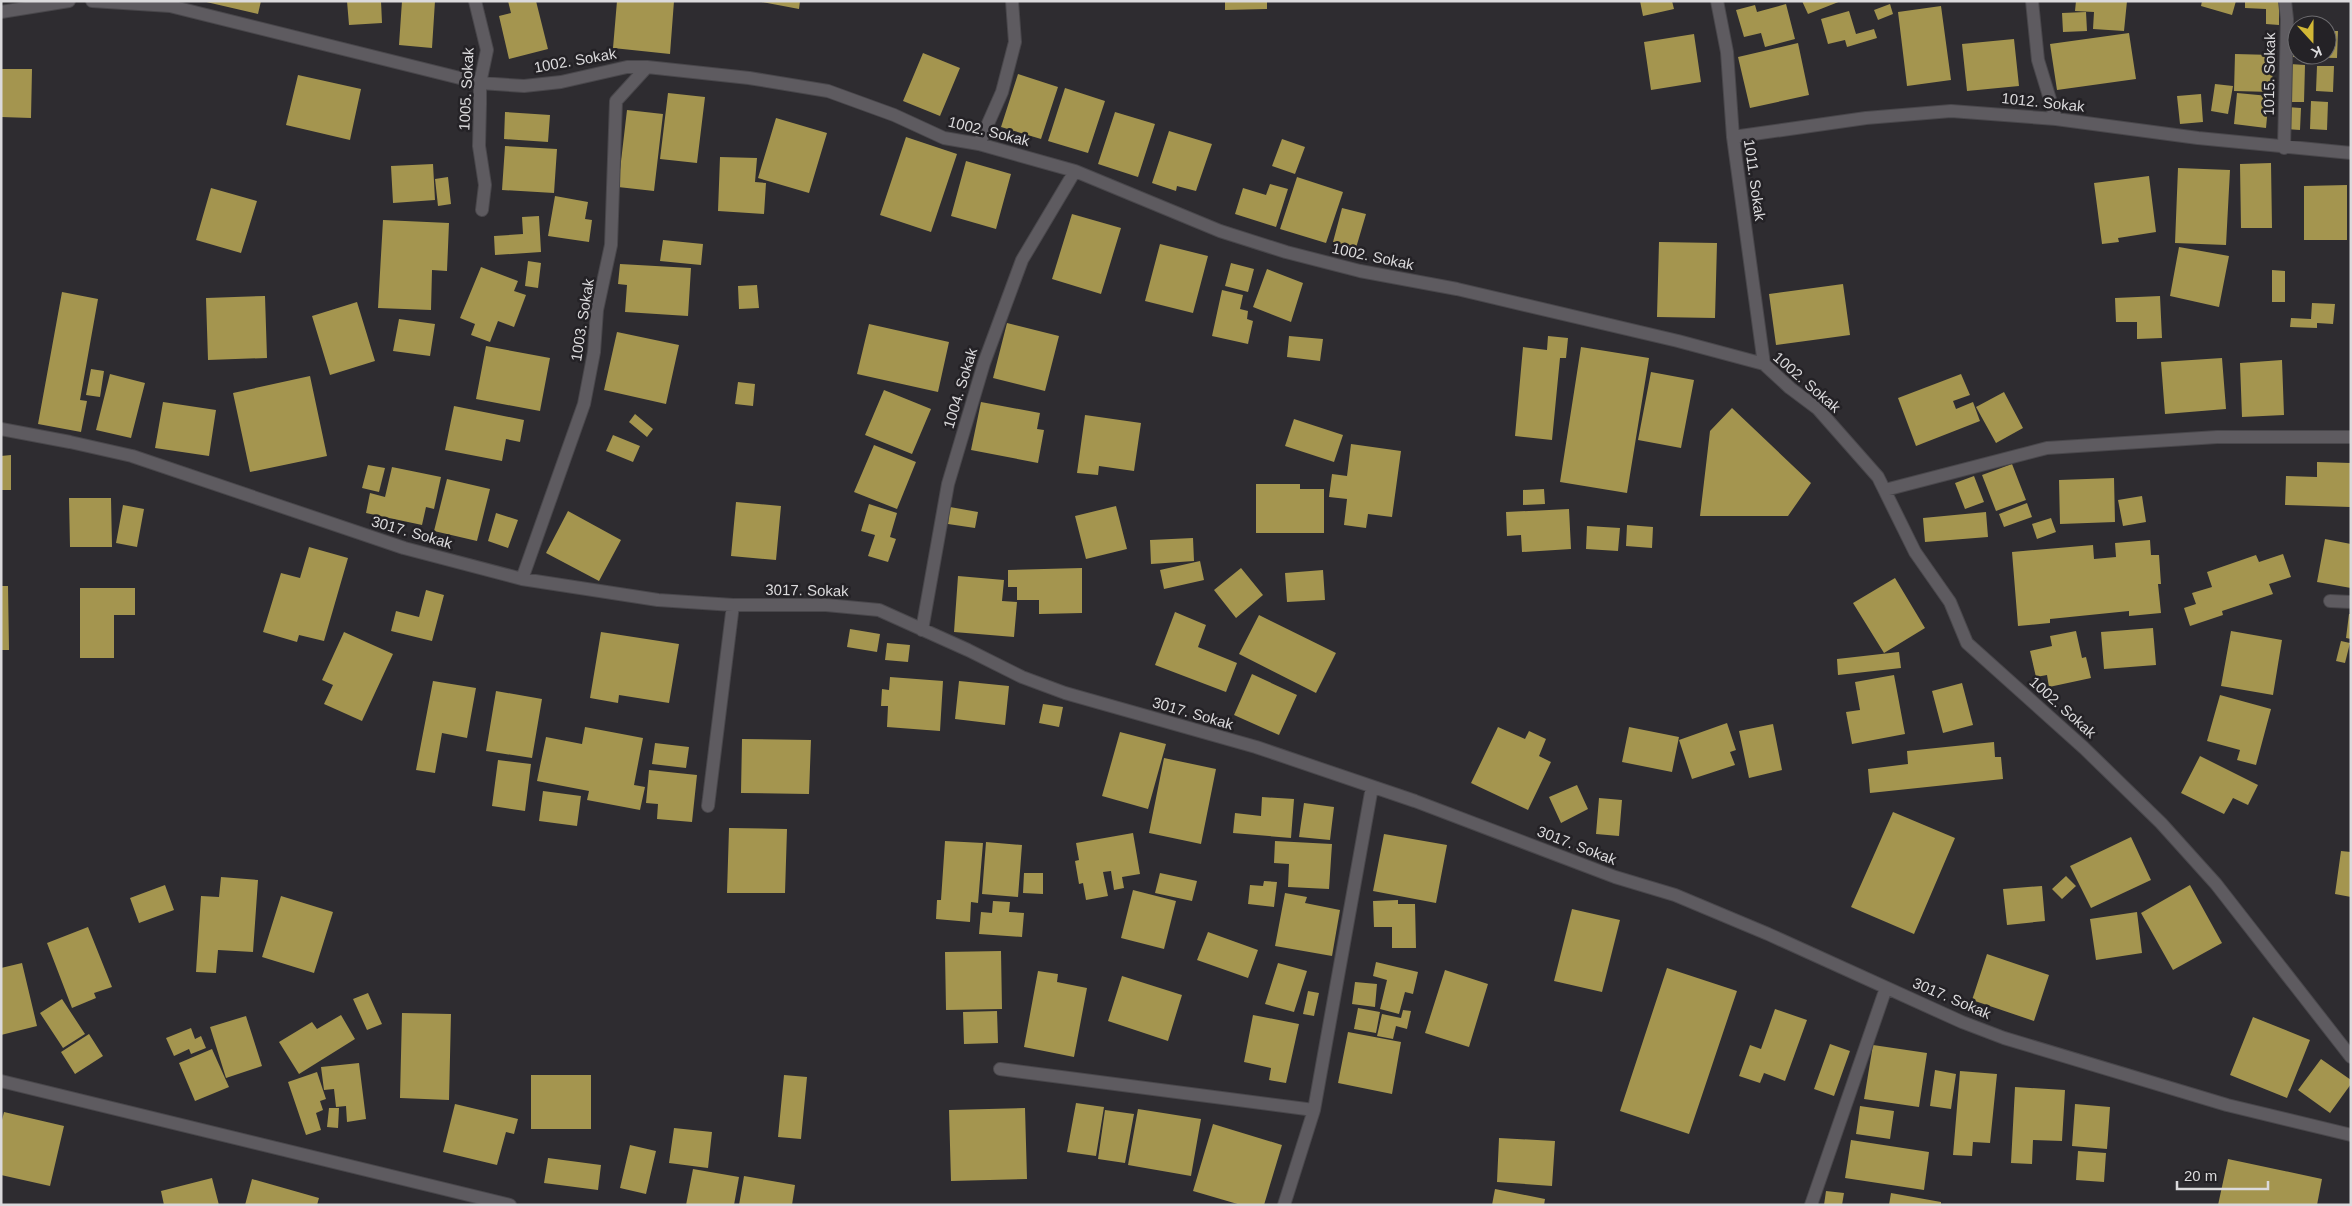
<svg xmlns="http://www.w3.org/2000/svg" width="2352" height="1206" font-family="Helvetica,sans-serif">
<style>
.building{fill:#a4954f}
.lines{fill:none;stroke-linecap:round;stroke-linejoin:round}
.minor-casing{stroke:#49474b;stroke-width:14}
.minor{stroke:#5e5b60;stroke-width:12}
.labels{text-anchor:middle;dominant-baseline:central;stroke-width:5;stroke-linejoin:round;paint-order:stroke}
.street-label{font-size:15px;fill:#dbdadc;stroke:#242226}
</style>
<rect width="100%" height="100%" fill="#2e2c30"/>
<!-- building -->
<path class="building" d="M202,1H261L258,14Z
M347,1H381L382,23L349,25Z
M402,1H435L432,48L399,45Z
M508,1H536L548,49L509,59L499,16L511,13Z
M617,1H674L670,54L613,48Z
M756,1H800L799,9Z
M1225,1H1267V9L1225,10Z
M1640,1H1672L1674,9L1643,16Z
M1802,1H1841L1808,14Z
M2076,1H2127L2124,31L2093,29L2094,12L2075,11Z
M2202,1H2236L2232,15L2201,6Z
M2245,1H2279V25L2266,24V9L2245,8Z
M1786,4L1795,39L1765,47L1761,33L1744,37L1736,10L1755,5L1757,12Z
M1890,4L1893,14L1878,20L1874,10Z
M1941,6L1951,80L1907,86L1898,12Z
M1849,11L1856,34L1874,29L1877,38L1847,47L1845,40L1828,44L1821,19Z
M2086,12L2087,31L2063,32L2062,13Z
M2293,30H2297V55H2327V31H2338L2337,58L2292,57Z
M2129,33L2136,79L2057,90L2050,44Z
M1694,34L1701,82L1651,90L1644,42Z
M2014,39L2019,86L1967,91L1962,44Z
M1798,43L1809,95L1750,108L1738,57Z
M923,53L960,68L940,116L903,101Z
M2235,54L2273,55L2272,92L2234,91Z
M2290,64L2305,65L2304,102H2288Z
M2317,66H2334L2333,92L2316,91Z
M1,69H32L31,118L1,117Z
M1018,74L1058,87L1041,139L1001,127Z
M298,75L361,89L350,140L286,125Z
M2215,84L2233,86L2228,114L2211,111Z
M1065,88L1105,101L1088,153L1048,141Z
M668,93L705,97L697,163L660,159Z
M2237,93L2269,96L2266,128L2234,124Z
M2201,94L2203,122L2180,124L2177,96Z
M2311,101L2328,102L2327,130L2310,129Z
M2287,107L2301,108L2300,130L2286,129Z
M627,110L663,114L654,191L618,187Z
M505,112L550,115L548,142L504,139Z
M1115,112L1155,124L1138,177L1098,164Z
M776,118L827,133L809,193L758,178Z
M1169,131L1212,144L1196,191L1177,186L1176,191L1152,183Z
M906,137L957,154L931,232L880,215Z
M1282,139L1305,147L1295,174L1272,166Z
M505,146L557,149L554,193L502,190Z
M720,157L757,158L755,182L766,183L764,214L718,211Z
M966,161L1011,174L996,229L951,216Z
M2271,163L2272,228H2241L2240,164Z
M433,164L435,200L393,203L391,166Z
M2178,168L2230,170L2226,245L2175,243Z
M2149,176L2156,232L2118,238L2119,242L2102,244L2094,183Z
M448,177L451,204L438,206L435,179Z
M1297,177L1343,192L1326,243L1280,229Z
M1270,184L1288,189L1276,227L1235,214L1243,188L1266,195Z
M2347,185V240H2304V186Z
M211,188L257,201L241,253L196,240Z
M555,196L588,202L585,219L592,220L589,242L548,236Z
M1342,208L1366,214L1356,248L1333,242Z
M1072,214L1121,228L1101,294L1052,279Z
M539,216L541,252L495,255L494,236L523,234L522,217Z
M383,220L449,223L447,271L432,270L431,310L378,308Z
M663,240L703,244L701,265L660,261Z
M1659,242L1717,243L1715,318L1657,317Z
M1160,244L1208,256L1193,313L1145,301Z
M2179,247L2229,256L2219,307L2170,296Z
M528,261L541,263L538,288L525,286Z
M1231,263L1254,269L1248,292L1225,286Z
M620,264L691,268L688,316L625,312L627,285L618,284Z
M481,267L518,281L514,291L526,295L514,327L498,321L490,342L471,335L475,324L460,318Z
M1267,269L1303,283L1291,322L1253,307Z
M2272,270L2285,271V302H2272Z
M1843,284L1850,335L1776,345L1769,294Z
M757,285L759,308L739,309L738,286Z
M1222,290L1243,295L1240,309L1248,311L1247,319L1253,321L1248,344L1212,336Z
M62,292L98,299L80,400L87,401L81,432L38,424Z
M265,296L267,358L208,360L206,298Z
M2160,296L2162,338L2137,339V322H2116L2115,298Z
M357,302L375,361L330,375L312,316Z
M2312,303L2335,304L2333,324L2317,323V328L2290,327L2291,318L2311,319Z
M399,319L435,324L430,356L393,351Z
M1007,323L1059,336L1045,391L993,378Z
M869,324L949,342L938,392L857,374Z
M617,332L679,345L666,404L604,390Z
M1289,336L1323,339L1320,361L1287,357Z
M1548,336L1568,338L1566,358H1560L1552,440L1515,436L1523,347L1547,350Z
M486,346L550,358L540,411L476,399Z
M1581,347L1649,358L1627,493L1560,482Z
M2222,358L2226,409L2165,414L2161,362Z
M2282,360L2284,415L2242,417L2240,363Z
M91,369L104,371L100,397L86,395Z
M1651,372L1694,380L1681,448L1638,440Z
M110,374L145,383L131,438L96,430Z
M1961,374L1970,395L1953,401L1956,409L1973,402L1980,421L1916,446L1898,398Z
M310,376L327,456L250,472L233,393Z
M738,382L755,384L753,406L735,404Z
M884,390L931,409L912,454L865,435Z
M2004,392L2023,428L1996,443L1976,407Z
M163,402L216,410L209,456L155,448Z
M981,402L1040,413L1037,429L1044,430L1038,463L971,450Z
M454,406L524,420L520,442L506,439L502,461L445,450Z
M1732,408L1811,483L1788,516H1700L1710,431Z
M635,414L653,429L647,437L629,422Z
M1085,415L1141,423L1134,471L1099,466L1098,475L1077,473Z
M1294,419L1343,435L1334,462L1285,446Z
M613,435L640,446L633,462L606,451Z
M1351,444L1401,451L1392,517L1368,514L1366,528L1344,525L1347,499L1329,497L1332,474L1347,476Z
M874,445L916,462L897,509L854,492Z
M11,455V490H1V456Z
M2317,462L2351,463L2350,507L2285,505L2286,476L2317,477Z
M2012,464L2026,500L1996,511L1982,475Z
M368,465L385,468L379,492L362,488Z
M392,467L441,477L434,509L426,507L422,525L366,513L370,493L385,497Z
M1974,476L1984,502L1965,509L1955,483Z
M2114,478L2115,522L2060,524L2059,480Z
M447,479L490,489L477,541L434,531Z
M1256,484H1300V489H1324V533H1256Z
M1544,489L1545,504L1523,505V490Z
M2142,496L2146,522L2123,526L2118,500Z
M69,498H111L112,547H70Z
M736,502L781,506L776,560L731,556Z
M2027,503L2032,517L2004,527L1999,514Z
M869,504L897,513L890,537L896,539L888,562L868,556L875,535L861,531Z
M123,505L144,509L137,547L116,543Z
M1116,506L1127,549L1086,559L1075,516Z
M950,507L978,512L975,528L948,524Z
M1569,509L1571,549L1522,552L1521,535L1507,536L1506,512Z
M568,511L621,540L599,581L546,553Z
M1986,512L1988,537L1925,542L1923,518Z
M496,513L518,520L508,548L488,541Z
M2051,518L2056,532L2037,539L2032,524Z
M1627,525L1653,527L1652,548L1626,546Z
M1587,526L1620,528L1618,551L1586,549Z
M1193,538L1194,561L1151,564L1150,540Z
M2325,539L2351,544V588L2317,582Z
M2150,540L2151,555H2159L2161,584H2158L2161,613L2129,616V611L2050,619V623L2018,626L2012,552L2093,545L2094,559L2116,557L2115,543Z
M309,547L348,558L324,641L299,635L297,642L263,632L281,573L300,578Z
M2283,554L2291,577L2269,584L2273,594L2222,611L2223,615L2190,626L2184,608L2196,604L2192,593L2212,587L2207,572L2256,555L2259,562Z
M1200,561L1204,580L1164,589L1160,570Z
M1082,568V613L1039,614V600H1017V587H1008V570Z
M1241,568L1263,595L1236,618L1214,590Z
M1323,570L1325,600L1287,602L1285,573Z
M958,576L1004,580L1002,601L1017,602L1014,637L954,632Z
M1895,578L1925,628L1884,653L1853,603Z
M1,586H8L9,650H1Z
M80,588H135V615H114V658H80Z
M426,590L444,595L432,641L391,631L396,611L419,617Z
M1175,612L1206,625L1198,647L1237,663L1226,692L1155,665Z
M2349,614H2351V639L2346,638Z
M1259,615L1336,653L1316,693L1239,654Z
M2153,628L2156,665L2104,669L2101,632Z
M850,629L880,634L877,652L847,647Z
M2076,631L2082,658L2086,657L2091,678L2049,687L2047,675L2036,677L2030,651L2052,646L2050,636Z
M2231,631L2282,640L2273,695L2221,686Z
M344,632L393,654L362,721L324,704L333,685L322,680Z
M601,632L679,644L669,703L619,695L618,703L590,698Z
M2341,641L2350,643L2345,663L2336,661Z
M887,643L910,645L908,662L885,660Z
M1899,652L1901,668L1838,675L1837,659Z
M1252,674L1297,695L1279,735L1234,715Z
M1894,675L1905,734L1852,744L1846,712L1860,710L1855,682Z
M890,677L943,681L940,731L887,727L888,706H881L882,689L889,690Z
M433,681L476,688L467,738L442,733L435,773L416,770Z
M959,681L1009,686L1005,725L955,719Z
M1962,683L1973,725L1943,733L1932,691Z
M496,691L542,699L532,758L486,751Z
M2220,695L2271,709L2256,765L2237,760L2240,750L2207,741Z
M1043,704L1063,707L1059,727L1039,723Z
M1727,723L1736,750L1730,752L1735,765L1692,779L1679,740Z
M1773,724L1782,770L1749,778L1739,731Z
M585,727L643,738L634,785L645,787L640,810L587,800L589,791L537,781L546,737L582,744Z
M1498,727L1525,739L1529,731L1546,739L1539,756L1551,762L1528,810L1471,783Z
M1629,727L1679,737L1672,772L1622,762Z
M1120,732L1166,744L1148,809L1102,796Z
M742,739L811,740L809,794L741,793Z
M1994,742L1995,757H2001L2003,779L1870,793L1868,769L1908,764L1907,751Z
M655,743L689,747L686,768L652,764Z
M2200,756L2258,785L2248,805L2233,798L2224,814L2181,793Z
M1164,758L1216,769L1201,844L1149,833Z
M498,760L531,764L525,811L492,806Z
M649,770L697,775L692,822L657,819L658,804L646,803Z
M1577,785L1588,809L1561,823L1549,797Z
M543,791L581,796L577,826L539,821Z
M1262,797L1294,799L1291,838L1233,833L1235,813L1261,816Z
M1599,798L1622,800L1619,836L1596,834Z
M1304,803L1334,807L1330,840L1299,837Z
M1893,812L1955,838L1914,934L1851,907Z
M729,828L787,829L785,893H727Z
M1133,833L1140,874L1122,877L1124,888L1114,890L1111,871L1103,872L1108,896L1086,900L1083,883L1079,884L1075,861L1079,860L1076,843Z
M1384,834L1447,845L1436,903L1373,891Z
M2131,837L2151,880L2091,908L2070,866Z
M945,841L983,843L978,903L971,902L970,922L936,919L937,900H941Z
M1275,841L1332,844L1329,889L1288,887L1289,864L1274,863Z
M986,842L1022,845L1018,897L982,894Z
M2341,851L2351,852V897L2335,894Z
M1024,873H1043V894L1023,893Z
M1160,873L1197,881L1192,901L1155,893Z
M2066,876L2076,886L2062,899L2052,889Z
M221,877L258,880L253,952L218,950L216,973L196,972L201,896L219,897Z
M1264,881L1277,882L1274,907L1248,904L1250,885L1263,886Z
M165,885L174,910L139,923L130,898Z
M2190,885L2222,943L2173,970L2141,913Z
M2042,886L2045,921L2007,925L2003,889Z
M1133,890L1176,901L1164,949L1121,938Z
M1285,893L1307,897L1305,903L1340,910L1332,956L1275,946Z
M281,896L333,912L314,973L262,957Z
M1398,900V904H1415L1416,948H1392V927H1374L1373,901Z
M993,901L1010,902L1009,912L1024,913L1022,937L979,934L981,912L992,913Z
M1572,909L1620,920L1602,992L1554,981Z
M2137,912L2142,953L2096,960L2090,919Z
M88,927L112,987L94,993L96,998L72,1008L47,943Z
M1208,932L1258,950L1248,978L1197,960Z
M1001,951L1002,1009L946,1010L945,952Z
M1987,954L2049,975L2034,1021L1972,1000Z
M1376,962L1418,972L1413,994L1405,992L1399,1014L1380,1009L1387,980L1373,976Z
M22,963L37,1026L1,1035V968Z
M1278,963L1307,971L1294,1012L1265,1004Z
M1667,968L1737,991L1689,1134L1620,1111Z
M1445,970L1488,984L1469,1047L1425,1033Z
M1038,971L1058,974L1057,982L1087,988L1074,1057L1024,1047Z
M1122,976L1182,995L1168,1041L1108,1021Z
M1355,982L1377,984L1375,1007L1352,1004Z
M1308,991L1319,993L1314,1016L1303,1014Z
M368,993L382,1024L367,1030L353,999Z
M62,999L85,1034L63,1048L40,1013Z
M1358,1008L1380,1012L1376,1033L1354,1029Z
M1775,1009L1807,1020L1785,1081L1764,1073L1760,1083L1739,1076L1750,1045L1761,1049Z
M1403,1010L1411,1011L1407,1029L1396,1026L1393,1039L1377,1036L1382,1014L1401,1018Z
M997,1011L998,1043L964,1044L963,1012Z
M402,1013L451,1014L449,1100L400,1098Z
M341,1015L355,1039L299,1074L279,1042L312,1022L317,1029Z
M1253,1015L1299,1024L1286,1083L1269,1080L1271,1068L1244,1062Z
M246,1016L262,1066L226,1078L210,1027Z
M2253,1017L2310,1040L2287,1098L2230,1075Z
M191,1028L195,1039L201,1036L206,1048L191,1054L189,1049L174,1056L166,1038Z
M1348,1032L1401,1042L1392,1094L1338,1083Z
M89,1034L103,1056L75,1074L61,1052Z
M1830,1044L1850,1051L1834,1096L1814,1089Z
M1873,1045L1927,1053L1919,1107L1864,1099Z
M212,1049L229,1087L195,1101L179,1063Z
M2321,1059L2351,1080V1084L2330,1113L2298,1090Z
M359,1063L366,1119L347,1122L346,1106L336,1107L334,1089L324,1090L321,1067Z
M1935,1070L1956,1074L1951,1109L1930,1106Z
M1960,1071L1997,1074L1990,1143L1973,1142L1972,1156L1953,1155Z
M317,1072L326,1099L320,1101L323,1110L316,1113L321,1130L306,1135L288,1082Z
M531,1075H591V1129H531Z
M784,1075L807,1077L801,1139L778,1137Z
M2015,1087L2065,1090L2062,1141L2033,1140L2032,1164L2011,1163Z
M1076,1103L1104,1107L1096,1156L1067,1152Z
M455,1104L518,1119L514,1134L506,1132L497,1165L443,1152Z
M2075,1104L2110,1107L2107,1149L2072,1146Z
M1860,1106L1894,1111L1890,1139L1856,1134Z
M329,1108H339L338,1128L327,1127Z
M1025,1108L1027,1179L951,1181L949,1110Z
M1138,1109L1201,1119L1191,1176L1128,1165Z
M1105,1110L1134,1114L1125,1163L1098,1159Z
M4,1112L64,1126L50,1186L1,1175V1124Z
M1213,1124L1282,1145L1264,1205H1241L1193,1191Z
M674,1128L712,1132L708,1168L669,1163Z
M1499,1138L1555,1141L1552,1186L1497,1182Z
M1851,1140L1929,1152L1924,1190L1845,1178Z
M630,1145L656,1151L646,1194L620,1188Z
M2078,1151L2106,1153L2104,1182L2076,1180Z
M548,1158L601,1165L598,1190L544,1183Z
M2228,1159L2322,1179L2317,1205H2218Z
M693,1169L739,1177L734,1205H686Z
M744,1176L795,1185L792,1205H739Z
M212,1178L219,1205H164L161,1191Z
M252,1179L319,1198L317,1205H245Z
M1495,1189L1545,1199L1544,1205H1492Z
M1826,1191L1844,1193L1842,1205H1824Z
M1891,1193L1941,1202V1205H1889Z"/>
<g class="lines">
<!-- minor casing -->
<g class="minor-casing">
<path id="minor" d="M92,1L170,6L480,83L524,86L561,82L627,67H647L749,78L828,91L894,115L944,138L979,144L1075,171L1220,231L1286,252L1360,271L1457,289L1678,341L1764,364L1790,388L1818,409L1878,477L1915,552L1950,602L1967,643L2084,748L2161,823L2216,884L2351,1057
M475,1L487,50L480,83V104L479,146L485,185L482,210
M1717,1L1727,52L1733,137L1764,364
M2032,1L2038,60L2056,119
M1,12L69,1
M1733,137L1866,118L1951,111L2056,119L2198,138L2351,153
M979,144L1002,92L1015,42L1012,1
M2284,148L2287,19L2285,1
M1,429L70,442L132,456L404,548L522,579L658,600L733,605H826L879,610L968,650L1022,677L1065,693L1256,747L1415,801L1615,877L1675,895L1768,934L1962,1022L2004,1038L2227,1105L2351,1135
M1885,490L2047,448L2217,437H2351
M522,579L584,404L594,352L597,310L611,245L616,101L647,67
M2330,601L2351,602
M922,630L948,484L984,363L1022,260L1075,171
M708,806L733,605
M1000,1069L1314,1110
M1,1081L510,1205
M1284,1205L1314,1110L1372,787
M1811,1205L1886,988"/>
</g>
<!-- minor -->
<use href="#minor" class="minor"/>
</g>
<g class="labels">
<!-- street labels -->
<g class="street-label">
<text transform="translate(575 60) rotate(-10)">1002. Sokak</text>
<text transform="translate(2269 74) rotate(-89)">1015. Sokak</text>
<text transform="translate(466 89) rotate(-87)">1005. Sokak</text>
<text transform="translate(2043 102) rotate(6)">1012. Sokak</text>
<text transform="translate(989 131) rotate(14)">1002. Sokak</text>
<text transform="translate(1755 180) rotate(82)">1011. Sokak</text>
<text transform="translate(1373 256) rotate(12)">1002. Sokak</text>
<text transform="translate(582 320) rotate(-81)">1003. Sokak</text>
<text transform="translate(1807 382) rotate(41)">1002. Sokak</text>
<text transform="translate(960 388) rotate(-73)">1004. Sokak</text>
<text transform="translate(412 532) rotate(16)">3017. Sokak</text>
<text transform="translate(807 590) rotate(1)">3017. Sokak</text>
<text transform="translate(2063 707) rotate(42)">1002. Sokak</text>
<text transform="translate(1193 713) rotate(16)">3017. Sokak</text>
<text transform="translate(1577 845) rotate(21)">3017. Sokak</text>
<text transform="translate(1952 998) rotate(23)">3017. Sokak</text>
</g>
</g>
<!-- border -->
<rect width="2352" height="1206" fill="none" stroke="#dbdadc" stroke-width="5"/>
<!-- north arrow -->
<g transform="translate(2312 40) rotate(159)"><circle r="24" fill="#242226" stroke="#6d6c6f"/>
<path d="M0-4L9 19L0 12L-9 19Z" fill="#d1b736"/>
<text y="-8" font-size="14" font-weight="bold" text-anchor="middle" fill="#dbdadc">K</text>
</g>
<!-- scale -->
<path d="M2177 1181v8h91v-8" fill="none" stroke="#dbdadc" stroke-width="2.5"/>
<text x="2184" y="1181" font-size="15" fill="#dbdadc" stroke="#242226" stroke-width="4" paint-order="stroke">20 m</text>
</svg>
